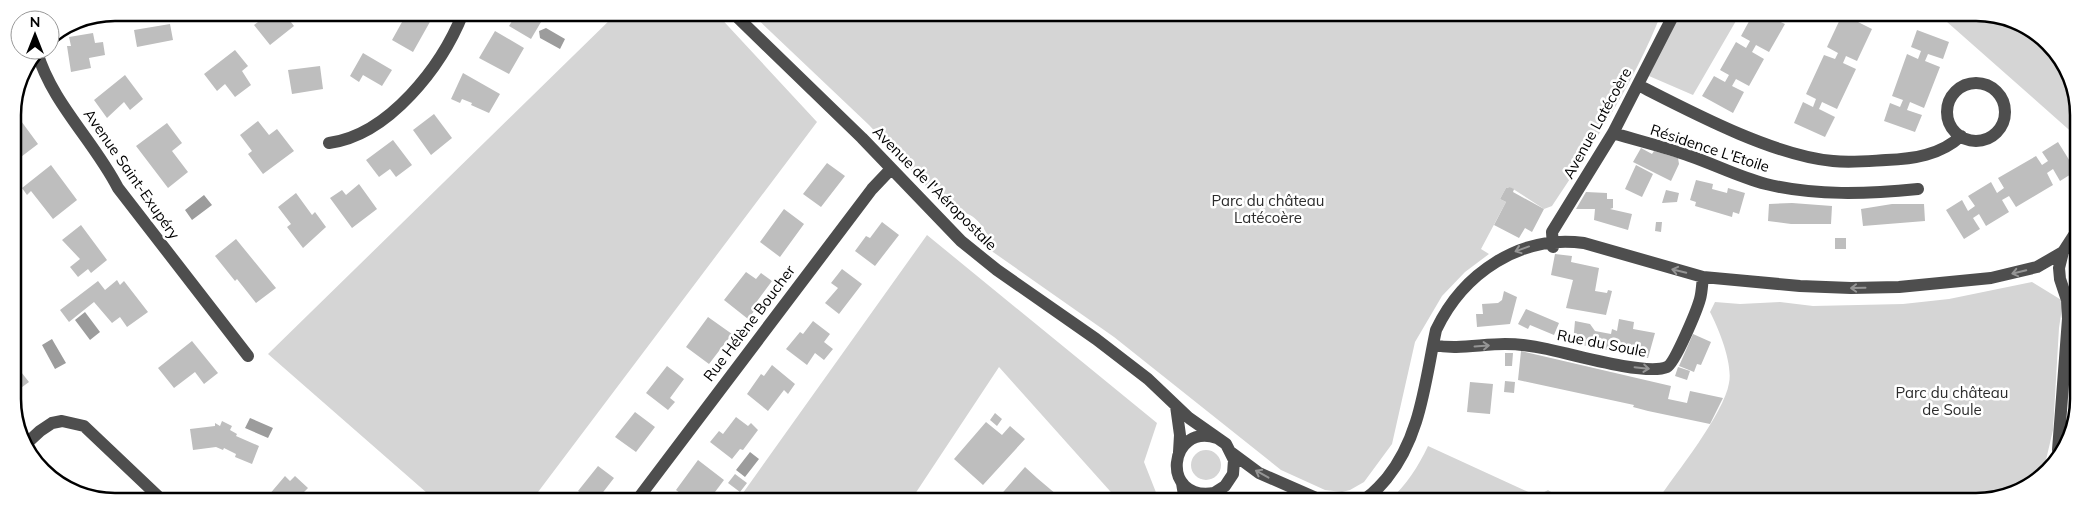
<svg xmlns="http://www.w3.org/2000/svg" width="2091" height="514" font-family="Mulish,sans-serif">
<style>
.green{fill:#d5d5d5}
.water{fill:#9c9c9c}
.building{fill:#bebebe}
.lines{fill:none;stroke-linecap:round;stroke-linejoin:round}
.minor{stroke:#4e4e4e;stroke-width:12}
.oneway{stroke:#959595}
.labels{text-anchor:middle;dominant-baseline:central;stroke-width:5;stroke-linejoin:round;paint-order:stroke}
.street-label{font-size:15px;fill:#000;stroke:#fff}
.park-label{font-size:15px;fill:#2c2c2c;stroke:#fff}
.rim{fill:none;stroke:#000;stroke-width:2.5}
</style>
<rect width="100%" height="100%" fill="#fff"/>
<!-- green -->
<path class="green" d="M617,13H716L817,122L532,500H435L268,354Z
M751,13L1661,14C1634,83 1593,145 1552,206L1544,209L1510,187L1506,188L1500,199L1506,202L1481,249L1489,254L1465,272L1442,296L1415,342L1392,444L1364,482L1350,490L1342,492L1325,490L1281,470L1114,337L983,245L988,236C982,222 967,207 951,213L869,125Z
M1679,14H1740L1693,95L1649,76Z
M1938,14L1996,15L2049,43L2076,95V136Z
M927,235L1157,423L1144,462L1159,500H1118L999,367L911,500H738Z
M2032,282L2063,301L2059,328L2053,430L2042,477L1982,501H1657C1676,473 1724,414 1729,383C1733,364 1719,329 1710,312L1715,302L1740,304L1780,302L1813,306L1903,304L1949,299Z
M1428,446L1537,496L1548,490L1565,501H1389C1407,484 1418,467 1428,446Z
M1191 465a15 15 0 1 1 30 0a15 15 0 1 1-30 0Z
M1248,492H1267L1282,501H1231Z"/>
<!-- water -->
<path class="water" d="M546,28L565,39L560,49L540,38L539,31Z
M204,195L212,205L192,220L185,210Z
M85,312L100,332L90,340L75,320Z
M52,339L66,363L55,369L42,345Z
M250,418L273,428L268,438L245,428Z
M750,452L759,459L745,477L736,470Z"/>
<!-- building -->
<path class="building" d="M270,13H284L294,26L270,45L254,25Z
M407,13H419L431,20L413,52L392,40Z
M517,13H555L551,20L547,18L541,22L531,39L509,26Z
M1753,14H1774L1772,18L1785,24L1769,52L1756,45L1752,52L1764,59L1749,86L1736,79L1732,86L1744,92L1733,113L1702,96L1714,76L1725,82L1729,75L1720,70L1736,42L1746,48L1750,41L1741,36Z
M1853,14H1878L1875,22L1861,15L1858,22L1872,29L1857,61L1846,56L1843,63L1856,69L1837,109L1822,102L1819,109L1835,117L1825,137L1794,123L1803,102L1813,107L1816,99L1806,94L1824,55L1835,59L1838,53L1827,47L1842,15L1851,20Z
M170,24L173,40L137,47L134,30Z
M1917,30L1949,42L1943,59L1928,54L1925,61L1940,67L1924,108L1910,102L1907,110L1922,115L1915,132L1884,121L1890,103L1900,107L1903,100L1892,96L1907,54L1918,59L1921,51L1911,47Z
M495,31L524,48L509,74L479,58Z
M93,33L95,43L103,42L105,55L89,58L91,68L71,72L67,46H71L69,37Z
M235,50L248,66L242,71L251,85L235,97L225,84L217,91L204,74Z
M363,53L392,70L382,86L363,75L359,82L350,76Z
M320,66L323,89L292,94L288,70Z
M463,73L500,94L489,113L471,105L472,103L462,99L460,103L451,99Z
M125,75L143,99L130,110L124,102L107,118L94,100Z
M13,110L38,144L13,163Z
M434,114L452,138L431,155L413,130Z
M258,121L269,135L277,129L294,151L263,174L248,154L252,151L240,135Z
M167,123L182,143L172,151L188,172L168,188L136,146Z
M393,140L412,165L396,177L390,169L379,177L366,160Z
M2058,142L2076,171L2060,181L2053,169L2047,173L2053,185L2016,207L2009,196L2002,200L2009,212L1986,226L1979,214L1973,218L1980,229L1964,239L1946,210L1962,200L1968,211L1975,206L1968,196L1991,182L1997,193L2004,188L1998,178L2036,156L2042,165L2048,161L2042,152Z
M1641,148L1652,154L1654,151L1678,158L1679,164L1671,181L1633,162Z
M827,163L845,176L821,207L803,194Z
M51,165L77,200L53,219L31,191L27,195L22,188Z
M1636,165L1653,174L1642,197L1625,189Z
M1696,180L1713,184L1712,189L1727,193L1728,188L1745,193L1739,214L1733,212L1732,217L1695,206L1696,202L1690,200Z
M359,184L377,209L352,228L330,198L342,190L346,195Z
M1510,187L1514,189L1513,192L1544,209L1532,232L1525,228L1519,238L1494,225L1506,202L1500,199L1506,188Z
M1666,190L1679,193L1677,202L1662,203Z
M1586,192L1607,193V199H1613V208L1610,209L1632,214L1628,230L1594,220L1595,209H1576Z
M296,193L312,215L315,212L326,227L303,248L287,227L291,224L278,207Z
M1792,203L1832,206L1831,224H1791L1768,221L1769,204Z
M1892,204H1924L1925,221L1863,226L1861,209Z
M784,209L804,224L780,257L760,242Z
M882,222L899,235L875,266L855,251L866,236L870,238Z
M1656,222H1662L1661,232L1655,231Z
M81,225L107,260L91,273L88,269L78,277L70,267L80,259L62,240Z
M1835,238H1846V249H1835Z
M236,239L276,288L256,303L237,279L235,281L215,256Z
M1555,254L1572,256L1571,262L1599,268L1595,291L1607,293L1608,290L1612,291L1606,315L1566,308L1573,280L1551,275Z
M842,269L862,284L839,314L825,303L838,288L831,283Z
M746,272L756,279L761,273L772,281L755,304L758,306L748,319L724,300Z
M117,280L120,285L124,281L148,312L127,327L120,317L112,323L94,302L69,322L60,310L98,281L105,290Z
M1504,291L1517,297L1510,324L1477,327L1476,314H1483L1482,304L1498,303L1502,300Z
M1526,309L1559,323L1554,335L1530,325L1528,329L1518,324Z
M708,317L732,334L709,364L686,347Z
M1619,319L1634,322L1633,329L1655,333L1648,358L1573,343L1575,321L1590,324L1595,331L1611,334L1612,329L1617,331Z
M813,321L830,334L824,342L833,349L824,360L815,353L807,365L786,349L800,332L803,334Z
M1693,334L1711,342L1701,365L1697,364L1694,372L1679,366Z
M192,341L218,373L204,384L195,372L174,388L158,368Z
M1521,351L1671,386L1668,399L1687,403L1690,391L1723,398L1710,424L1648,411L1633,407L1634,405L1518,380Z
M1505,353H1513L1512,366H1505Z
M14,363L29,382L14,393Z
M772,365L795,384L788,394L784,390L768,411L747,394L761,374L764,376Z
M667,366L684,379L670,398L675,402L668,410L646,393Z
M1678,367L1690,371L1687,380L1675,376Z
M1505,381L1515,382L1514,393L1504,392Z
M1470,382L1493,384L1490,414L1467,412Z
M635,412L655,427L636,452L615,437Z
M995,413L1002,419L997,426L990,420Z
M736,417L748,426L751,423L758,430L743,450L740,449L732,459L710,442L719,431L723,434Z
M222,421L232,426L230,430L237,434L236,436L259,446L252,464L235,457L236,454L224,448L223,450L216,447L193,450L190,429L215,426V423L220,426Z
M986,422L1002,435L1010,426L1025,439L983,485L954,459Z
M698,460L724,480L709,500H689L676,490Z
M598,466L614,478L597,500H591L578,491Z
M1025,467L1037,478L1063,500H1001L998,498Z
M735,474L747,483L740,492L728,483Z
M285,476L290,481L295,476L308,488L303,493L305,496L301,500H271L268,496Z"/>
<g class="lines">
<!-- minor -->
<path class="minor" d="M733,13L862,138L961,241L997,270L1096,339L1148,379L1189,418L1226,444L1234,460L1233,474L1225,486L1214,493C1160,502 1168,422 1217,438
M37,52C52,103 94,141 118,188L248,356
M1947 112a29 29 0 1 1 58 0a29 29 0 1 1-58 0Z
M1638,85C1691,112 1774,156 1833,161C1850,163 1869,161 1886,160C1913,159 1941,155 1961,136
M1613,133C1639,141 1665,147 1690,156C1716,165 1739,177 1766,184C1815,196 1867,194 1918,189
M329,143C389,135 442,66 463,13
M1553,247L1552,232L1613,133L1674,14
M1433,345C1457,350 1481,344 1505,344C1519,344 1533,346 1547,349C1571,354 1646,376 1667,367C1675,363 1697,310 1700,299C1702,292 1702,284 1703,277
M1176,406L1180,435L1179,452
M27,443L40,431L52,423L62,421L84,426L162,500
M2058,450L2068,319L2067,300L2060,279L2059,268L2063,252L2076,232
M1232,453L1259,473L1323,501
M1182,483L1185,501
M637,500L872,189L891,169
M1361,501C1372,496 1380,486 1387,478C1421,436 1425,381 1436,330C1463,273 1521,234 1584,243L1703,277L1800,286L1851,288L1899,287L1991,278L2037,267L2063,252"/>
</g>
<!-- one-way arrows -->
<defs><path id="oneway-shaft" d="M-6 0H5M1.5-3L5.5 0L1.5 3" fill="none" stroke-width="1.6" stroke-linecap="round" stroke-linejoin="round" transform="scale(1.25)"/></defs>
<g class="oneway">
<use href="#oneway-shaft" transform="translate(1522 249) rotate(160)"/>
<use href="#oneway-shaft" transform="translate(1679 271) rotate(-166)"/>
<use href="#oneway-shaft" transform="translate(2019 272) rotate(166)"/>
<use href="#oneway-shaft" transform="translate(1858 288) rotate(179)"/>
<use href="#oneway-shaft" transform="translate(1482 346) rotate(-4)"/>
<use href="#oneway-shaft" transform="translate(1642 368) rotate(6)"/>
<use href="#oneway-shaft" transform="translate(1262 474) rotate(-151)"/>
</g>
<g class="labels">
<!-- street labels -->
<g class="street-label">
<text transform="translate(1597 123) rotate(-61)">Avenue Latécoère</text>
<text transform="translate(1710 148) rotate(18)">Résidence L'Etoile</text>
<text transform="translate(132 174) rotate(55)">Avenue Saint-Exupéry</text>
<text transform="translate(935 188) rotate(45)">Avenue de l'Aéropostale</text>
<text transform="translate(749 323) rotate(-53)">Rue Hélène Boucher</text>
<text transform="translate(1602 343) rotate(11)">Rue du Soule</text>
</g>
<!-- park labels -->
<g class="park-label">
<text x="1268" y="200">Parc du château<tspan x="1268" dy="17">Latécoère</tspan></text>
<text x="1952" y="392">Parc du château<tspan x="1952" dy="17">de Soule</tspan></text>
</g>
</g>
<!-- crop -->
<path d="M0 0H2091V514H0ZM115 21H1976A94 94 0 0 1 2070 115V399A94 94 0 0 1 1976 493H115A94 94 0 0 1 21 399V115A94 94 0 0 1 115 21Z" fill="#fff" fill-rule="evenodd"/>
<path class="rim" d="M115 21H1976A94 94 0 0 1 2070 115V399A94 94 0 0 1 1976 493H115A94 94 0 0 1 21 399V115A94 94 0 0 1 115 21Z"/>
<!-- north arrow -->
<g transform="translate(35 35)"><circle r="24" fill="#ffffff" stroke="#999999"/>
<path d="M0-4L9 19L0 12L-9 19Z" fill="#000000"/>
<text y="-8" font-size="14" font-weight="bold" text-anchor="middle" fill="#000000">N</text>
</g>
</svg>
